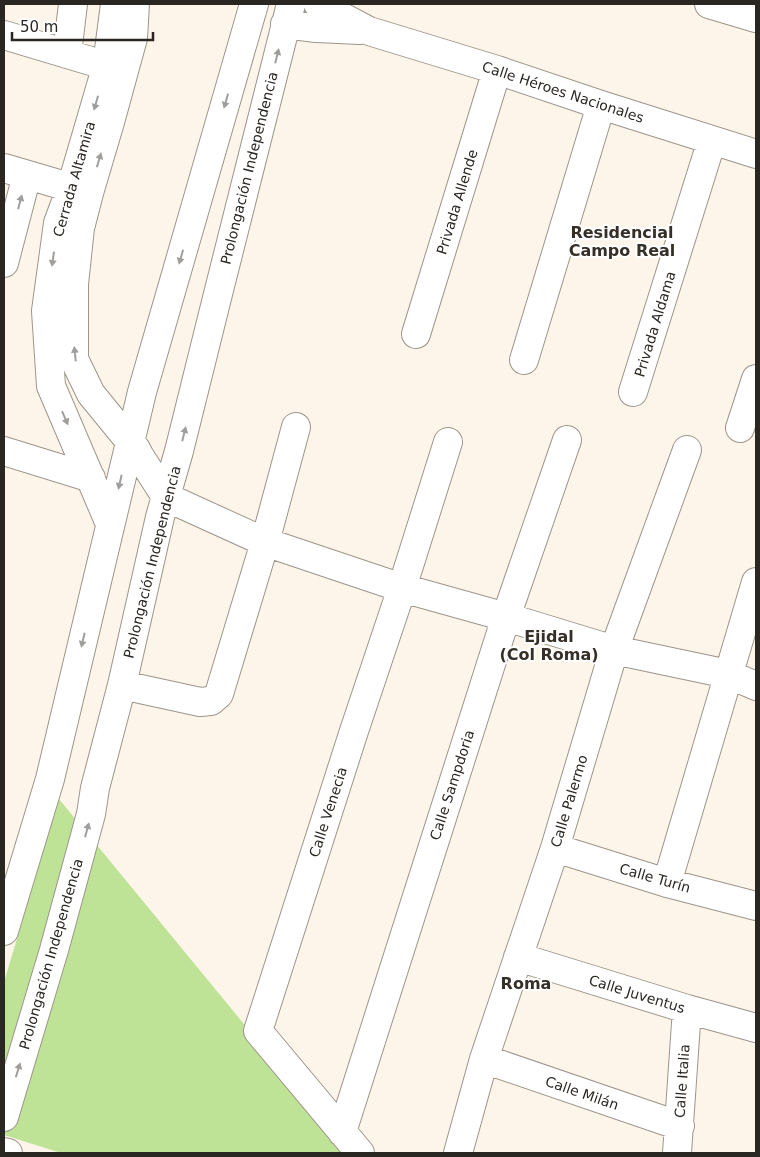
<svg xmlns="http://www.w3.org/2000/svg" width="760" height="1157" font-family="'DejaVu Sans',sans-serif">
<style>
.green{fill:#bfe396}
.lines{fill:none;stroke-linecap:round;stroke-linejoin:round}
.minor-casing{stroke:#9d958b;stroke-width:30}
.minor{stroke:#fff;stroke-width:28}
.oneway{fill:#9f9e9c}
.labels{text-anchor:middle;dominant-baseline:central;stroke-width:4;stroke-linejoin:round;paint-order:stroke}
.street-label{font-size:14px;fill:#2a2723;stroke:#fff}
.quarter-label{font-size:16px;font-weight:bold;fill:#362f27;stroke:#fff}
</style>
<rect width="100%" height="100%" fill="#fdf4ea"/>
<!-- green -->
<path class="green" d="M59,799L350,1153H61L4,1135V982Z"/>
<g class="lines">
<!-- minor casing -->
<g class="minor-casing">
<path id="minor" d="M135,4L133,38L110,122L89,193L80,228L74,284V359L91,394L136,449L139,455L166,497L265,542L402,588L506,617L614,650L728,674L756,686
M318,4L369,31L497,70L601,105L756,154
M709,4L756,18
M285,24L316,28L360,30
M4,35L124,71
M67,54L73,4
M4,168L89,193
M4,263L27,175
M416,334L497,70
M524,360L601,105
M633,392L712,140
M740,428L756,379
M4,451L91,478
M110,524L51,386L46,311L58,223L71,188L107,65L115,4
M122,685L200,702L211,701L219,694L265,542L296,427
M555,848L667,883L756,906
M667,883L756,582
M4,931L50,779L142,392L254,4
M518,957L687,1009L756,1028
M484,1059L680,1126
M4,1117L54,950L91,814L95,788L122,685L160,517L179,451L216,302L291,4
M342,1132L506,617L567,440
M4,1152L8,1153
M360,1153L258,1031L353,734L402,588L448,442
M458,1153L484,1059L555,848L614,650L687,450
M677,1153L687,1009"/>
</g>
<!-- minor -->
<use href="#minor" class="minor"/>
</g>
<!-- one-way arrows -->
<defs><path id="oneway-solid" d="M-6-.8H1V-3.2L6.5 0L1 3.2V.8H-6Z" transform="scale(1.25)"/></defs>
<g class="oneway">
<use href="#oneway-solid" transform="translate(277 56) rotate(-76)"/>
<use href="#oneway-solid" transform="translate(226 101) rotate(106)"/>
<use href="#oneway-solid" transform="translate(96 103) rotate(106)"/>
<use href="#oneway-solid" transform="translate(99 160) rotate(-73)"/>
<use href="#oneway-solid" transform="translate(20 202) rotate(-75)"/>
<use href="#oneway-solid" transform="translate(181 257) rotate(106)"/>
<use href="#oneway-solid" transform="translate(53 259) rotate(98)"/>
<use href="#oneway-solid" transform="translate(75 354) rotate(-96)"/>
<use href="#oneway-solid" transform="translate(65 418) rotate(66)"/>
<use href="#oneway-solid" transform="translate(184 434) rotate(-76)"/>
<use href="#oneway-solid" transform="translate(120 482) rotate(103)"/>
<use href="#oneway-solid" transform="translate(83 640) rotate(103)"/>
<use href="#oneway-solid" transform="translate(87 830) rotate(-75)"/>
<use href="#oneway-solid" transform="translate(18 1070) rotate(-73)"/>
</g>
<g class="labels">
<!-- street labels -->
<g class="street-label">
<text transform="translate(563 92) rotate(18)">Calle Héroes Nacionales</text>
<text transform="translate(249 168) rotate(-76)">Prolongación Independencia</text>
<text transform="translate(74 179) rotate(-74)">Cerrada Altamira</text>
<text transform="translate(457 202) rotate(-73)">Privada Allende</text>
<text transform="translate(655 324) rotate(-73)">Privada Aldama</text>
<text transform="translate(152 562) rotate(-76)">Prolongación Independencia</text>
<text transform="translate(452 785) rotate(-72)">Calle Sampdoria</text>
<text transform="translate(569 801) rotate(-73)">Calle Palermo</text>
<text transform="translate(328 812) rotate(-72)">Calle Venecia</text>
<text transform="translate(655 878) rotate(16)">Calle Turín</text>
<text transform="translate(51 954) rotate(-74)">Prolongación Independencia</text>
<text transform="translate(637 994) rotate(17)">Calle Juventus</text>
<text transform="translate(682 1081) rotate(-86)">Calle Italia</text>
<text transform="translate(582 1093) rotate(19)">Calle Milán</text>
</g>
<!-- quarter labels -->
<g class="quarter-label">
<text x="622" y="232">Residencial<tspan x="622" dy="18">Campo Real</tspan></text>
<text x="549" y="636">Ejidal<tspan x="549" dy="18">(Col Roma)</tspan></text>
<text x="526" y="983">Roma</text>
</g>
</g>
<!-- border -->
<rect width="760" height="1157" fill="none" stroke="#2a2723" stroke-width="10"/>
<!-- scale -->
<path d="M12 32v8h141v-8" fill="none" stroke="#2a2723" stroke-width="2.5"/>
<text x="20" y="32" font-size="15" fill="#2a2723" stroke="#ffffff" stroke-width="4" paint-order="stroke">50 m</text>
</svg>
